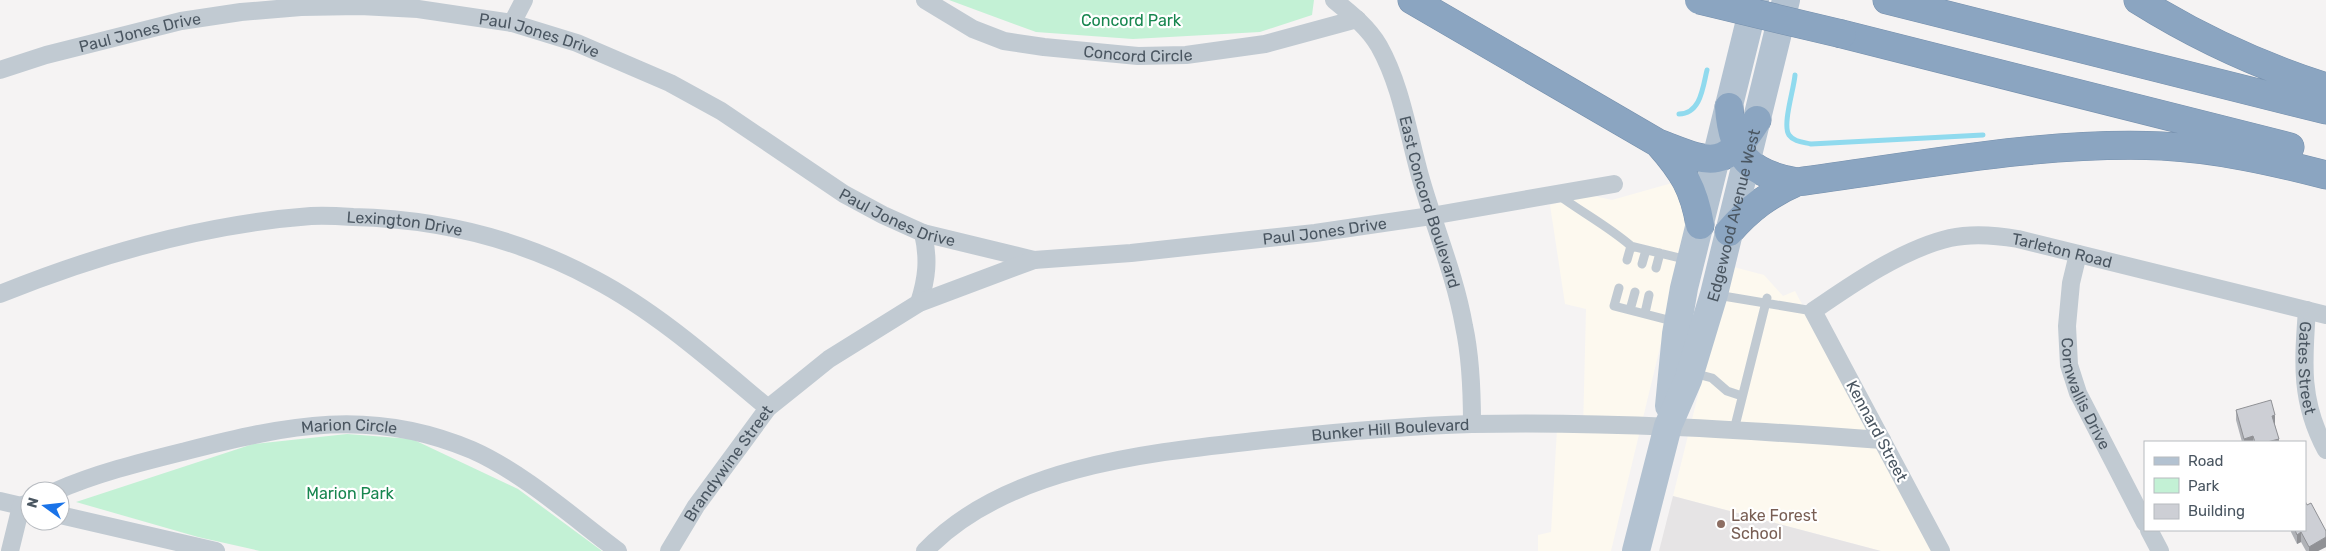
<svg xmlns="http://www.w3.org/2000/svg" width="2326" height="551" font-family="Rubik,sans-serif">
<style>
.commercial{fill:#fdf9ef}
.education{fill:#e6e4e5}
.green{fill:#c3f1d5}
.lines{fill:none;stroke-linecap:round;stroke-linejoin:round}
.stream{stroke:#90daee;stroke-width:5}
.highway-casing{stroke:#7690ad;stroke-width:29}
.lane{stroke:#c1cad2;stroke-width:9}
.street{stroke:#c1cad2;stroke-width:18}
.primary{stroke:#b3c2d1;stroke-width:28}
.highway{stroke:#8ba5c1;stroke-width:28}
.highway-bridge-casing{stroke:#7690ad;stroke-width:29;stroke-linecap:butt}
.highway-bridge{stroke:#8ba5c1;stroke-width:28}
.wall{fill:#b0b2b7}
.shaded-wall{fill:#909195}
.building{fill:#cdcfd5;stroke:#909195}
.education-dot{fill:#8d6e63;stroke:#fff;stroke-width:2}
.labels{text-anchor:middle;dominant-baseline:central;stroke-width:4.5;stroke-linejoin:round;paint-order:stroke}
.park-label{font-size:16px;fill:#17864f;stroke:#fff}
.street-label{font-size:16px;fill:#4a5661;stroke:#fff}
.education-label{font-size:16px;fill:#785e54;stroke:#fff;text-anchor:start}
</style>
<rect width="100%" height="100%" fill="#f5f3f3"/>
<!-- commercial -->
<path class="commercial" d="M1679,181L1688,231L1611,551H1538V535L1551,532L1557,429L1583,430L1586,309L1565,304L1550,205L1590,195L1612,200Z
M1730,266L1764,275L1783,296L1795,291L1933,551H1881L1673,496Z"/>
<!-- education -->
<path class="education" d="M1673,496L1881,551H1659Z"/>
<!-- green -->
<path class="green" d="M949,0H1314L1312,15L1260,32L1133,39L1036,32Z
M347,434L412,439L518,489L602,551H260L198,537L76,502L253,444Z"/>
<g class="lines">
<!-- stream -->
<path class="stream" d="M1795,75C1794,89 1782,125 1789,135C1794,142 1803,142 1811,144L1983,135
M1679,114C1701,114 1703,86 1707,70"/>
<!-- highway casing -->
<g class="highway-casing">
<path id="highway" d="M1412,0L1658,143C1708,162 1724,173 1757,120
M1887,0L2326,110
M2138,0C2197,37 2260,66 2326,87
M1842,34L2290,147
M1729,107C1732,156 1750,174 1797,182C1918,166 2040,141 2162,146C2218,149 2272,161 2326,175
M1659,144C1683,171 1694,189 1700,225
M1729,232C1749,209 1769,194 1797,182"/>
</g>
<!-- lane -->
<path class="lane" d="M1557,194C1581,212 1608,226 1631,246
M1627,260L1631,246L1688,260
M1642,264L1646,250
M1656,268L1660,253
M1619,288L1614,306L1676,322
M1717,295L1813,311
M1630,310L1635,292
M1645,313L1649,295
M1693,373L1712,378L1727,391L1742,396
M1734,430L1767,298"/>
<!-- street -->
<g class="street">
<path id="s1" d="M925,0L973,29L1004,41L1044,47L1138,56L1186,55L1265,44L1357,19"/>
<path id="s2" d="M1334,0C1350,13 1368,27 1379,46C1401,85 1408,133 1420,176C1434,226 1455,275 1464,326C1471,358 1472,391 1472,424"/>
<path d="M512,23L524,0"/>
<path id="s3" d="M0,70L46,55L181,21L241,12L301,7L360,6L418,9L512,23L577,43L670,83L721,111L844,194L883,215L923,233L1034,260L1131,253L1315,233L1431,216L1614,184"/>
<path id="s4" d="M2078,254L2071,283L2067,326L2069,365L2078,393L2145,523"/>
<path id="s5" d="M0,294C99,254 204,224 311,216C325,215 339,216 353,217C437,219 520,239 594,279C657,312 714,363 768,408"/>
<path d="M919,303C927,278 929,259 923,233"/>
<path id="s6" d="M2307,310C2303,363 2300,402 2326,450"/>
<path id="s7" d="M56,491C97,473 142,462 186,451C288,425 371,407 472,450C522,472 574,518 618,551"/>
<path d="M0,501L30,508"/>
<path d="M60,515L216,551"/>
<path d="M2149,530L2160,551"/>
<path d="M10,551L21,506L30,502"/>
<path id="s8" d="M669,551L696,506L768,408L798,384L829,359L919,303L1034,260"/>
<path id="s9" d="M925,551C1005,467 1146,453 1255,441C1327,433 1399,426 1472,424C1609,421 1745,430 1882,440"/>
<path id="s10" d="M1941,551L1813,311C1852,284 1903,249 1950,238C1973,233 1995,235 2018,239L2326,315"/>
</g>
<!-- primary -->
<g class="primary">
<path d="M1669,406L1676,334L1684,288L1755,0"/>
<path id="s11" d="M1636,551L1668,426L1688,380L1714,294L1786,0"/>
</g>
<!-- highway -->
<use href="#highway" class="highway"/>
<!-- highway-bridge casing -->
<g class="highway-bridge-casing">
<path id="highway-bridge" d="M1699,0L1842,34"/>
</g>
<!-- highway-bridge -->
<use href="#highway-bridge" class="highway-bridge"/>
</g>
<!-- wall -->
<path class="wall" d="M2236,410L2275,425L2279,442H2242L2236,420Z
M2291,530H2305L2326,547L2318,551H2306L2301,542L2297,544L2291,532Z"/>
<!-- shaded-wall -->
<path class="shaded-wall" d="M2275,415V425L2272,426V416Z
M2253,436V442H2244V439Z
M2279,439V442H2267Z
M2301,532V542L2297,544V535Z
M2326,537V547L2318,551H2309V547Z"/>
<!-- building -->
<path class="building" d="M2271,400L2275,415L2272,416L2279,439L2267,442H2255L2253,436L2244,439L2236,410Z
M2305,501L2307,505L2311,503L2326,531V537L2309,547L2301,532L2297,535L2295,530H2305Z"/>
<!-- markers -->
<circle class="education-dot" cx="1721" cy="524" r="5"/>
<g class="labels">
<!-- park labels -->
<g class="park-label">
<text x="1131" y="20">Concord Park</text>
<text x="350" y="493">Marion Park</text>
</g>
<!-- street labels -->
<g class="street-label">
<text stroke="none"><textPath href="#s3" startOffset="145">Paul Jones Drive</textPath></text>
<text stroke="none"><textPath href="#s3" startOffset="550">Paul Jones Drive</textPath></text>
<text stroke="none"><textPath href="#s1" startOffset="224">Concord Circle</textPath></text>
<text stroke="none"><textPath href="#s2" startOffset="229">East Concord Boulevard</textPath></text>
<text stroke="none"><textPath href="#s3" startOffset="955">Paul Jones Drive</textPath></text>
<text stroke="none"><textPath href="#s11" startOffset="350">Edgewood Avenue West</textPath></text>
<text stroke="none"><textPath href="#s5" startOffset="416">Lexington Drive</textPath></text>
<text stroke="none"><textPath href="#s3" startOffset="1391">Paul Jones Drive</textPath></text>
<text stroke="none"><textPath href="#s10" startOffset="542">Tarleton Road</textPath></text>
<text stroke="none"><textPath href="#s6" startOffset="58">Gates Street</textPath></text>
<text stroke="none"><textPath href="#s4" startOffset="144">Cornwallis Drive</textPath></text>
<text stroke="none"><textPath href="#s7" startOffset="302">Marion Circle</textPath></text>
<text stroke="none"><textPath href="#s9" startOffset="491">Bunker Hill Boulevard</textPath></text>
<text transform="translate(1877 431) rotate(62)">Kennard Street</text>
<text stroke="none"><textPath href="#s8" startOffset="106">Brandywine Street</textPath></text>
</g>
<!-- education labels -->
<g class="education-label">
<text x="1731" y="515">Lake Forest<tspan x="1731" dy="18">School</tspan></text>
</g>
</g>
<!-- legend -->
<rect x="2144" y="441" width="162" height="90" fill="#ffffff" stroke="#b7bbc0"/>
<rect x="2154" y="457" width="25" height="8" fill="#b3c2d1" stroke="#b7bbc0"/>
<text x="2188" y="466" font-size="15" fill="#4a5661">Road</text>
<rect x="2154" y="478" width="25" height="15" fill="#c3f1d5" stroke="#b7bbc0"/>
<text x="2188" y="491" font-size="15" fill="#4a5661">Park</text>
<rect x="2154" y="504" width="25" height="15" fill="#cdcfd5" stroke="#b7bbc0"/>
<text x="2188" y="516" font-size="15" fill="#4a5661">Building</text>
<!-- north arrow -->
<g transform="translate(45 506) rotate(285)"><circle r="24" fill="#ffffff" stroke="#b7bbc0"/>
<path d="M0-4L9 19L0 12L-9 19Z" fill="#1a73e8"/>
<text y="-8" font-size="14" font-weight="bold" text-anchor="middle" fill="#4a5661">N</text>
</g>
</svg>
